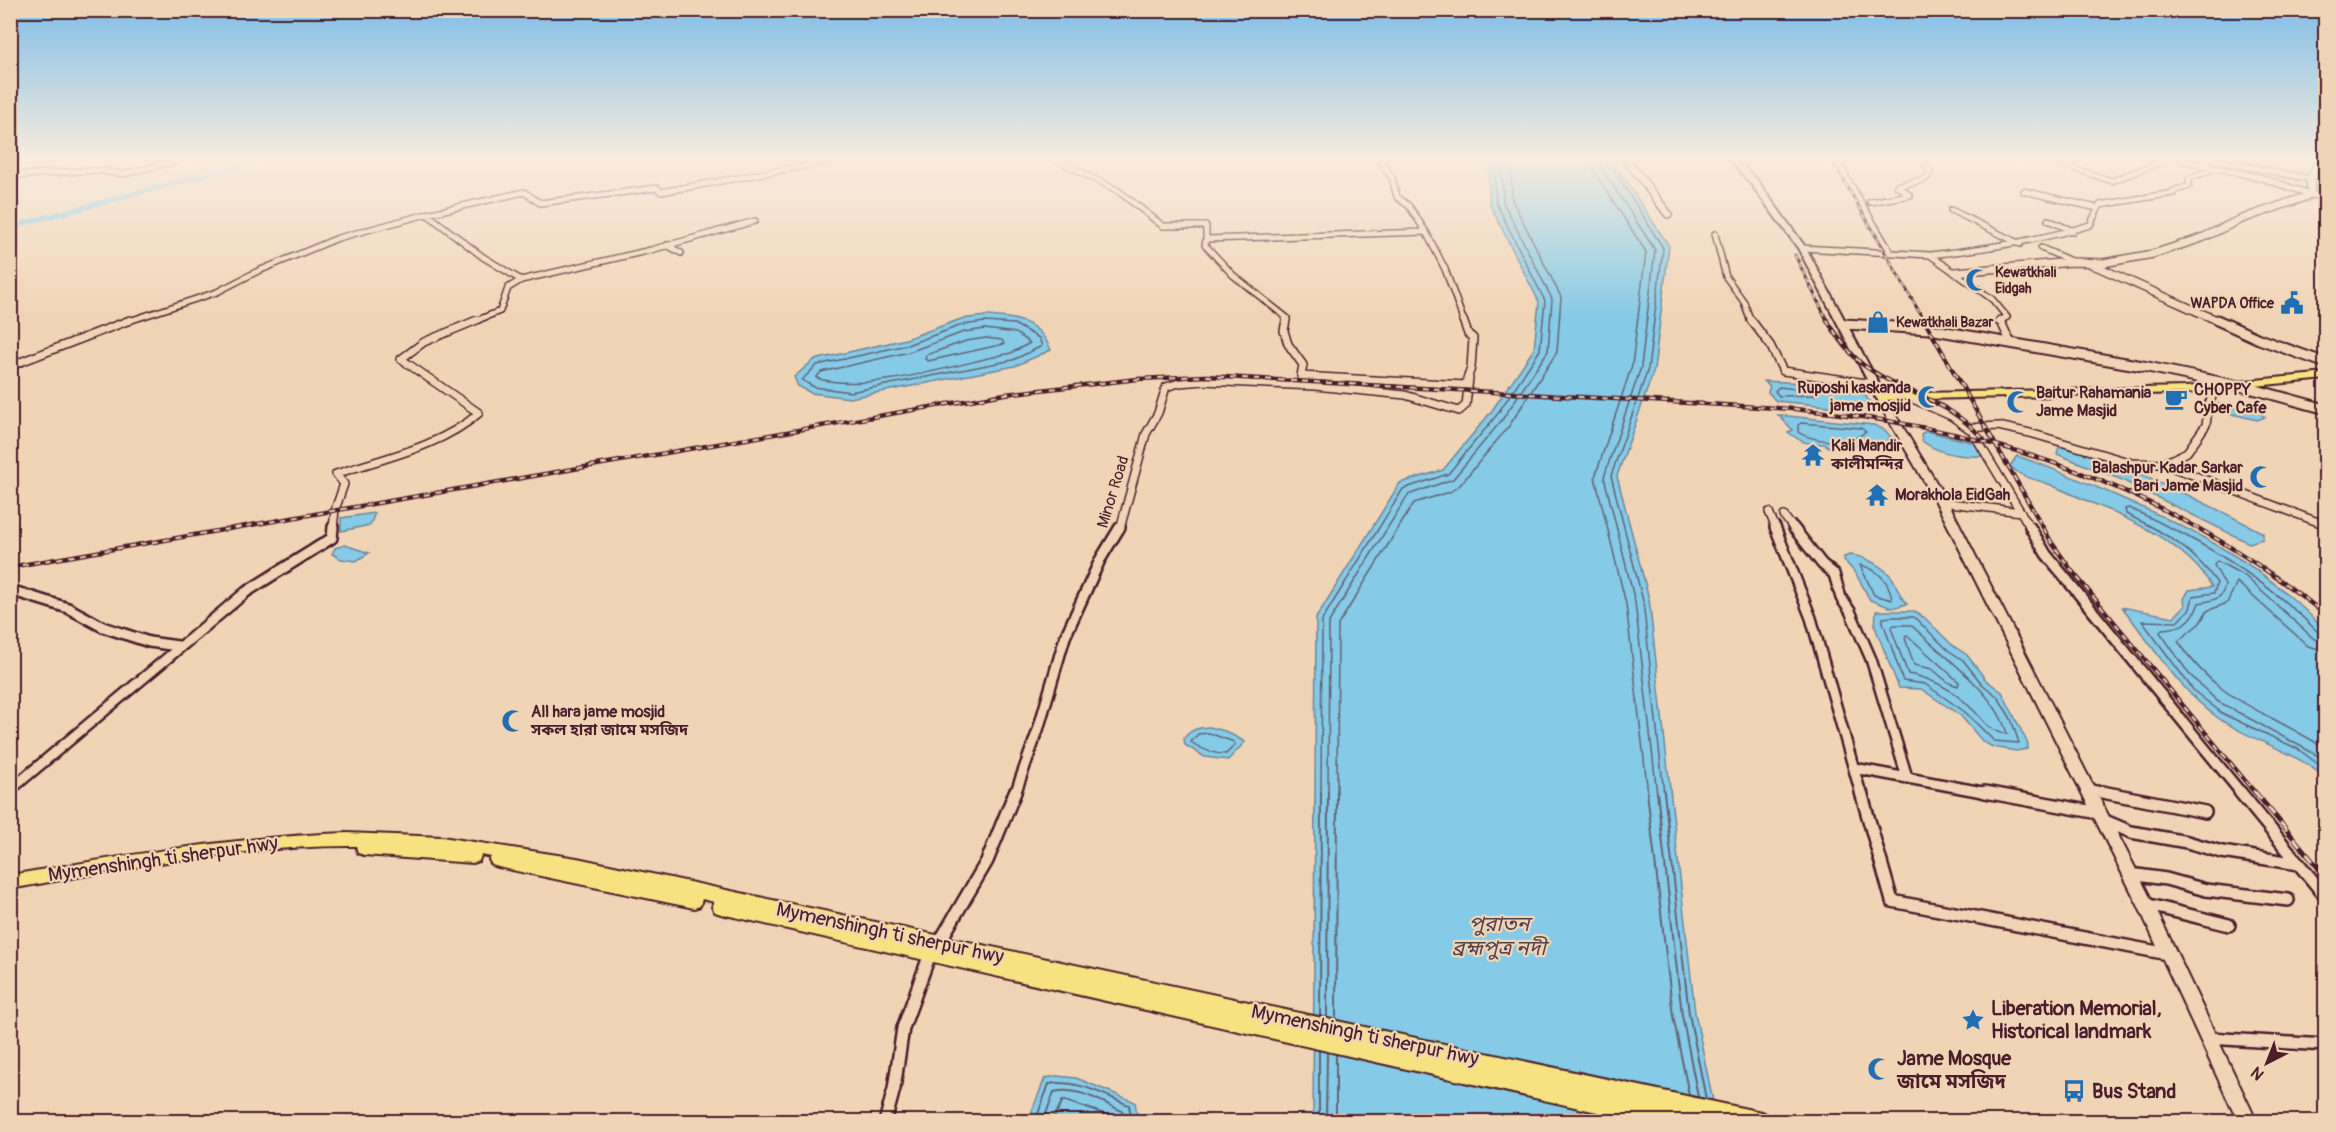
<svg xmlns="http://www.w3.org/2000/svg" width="2336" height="1132" font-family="Pangolin,'Noto Sans Bengali',sans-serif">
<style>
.built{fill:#e6c6a7}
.water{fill:#85cae6;stroke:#6d869b;stroke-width:1.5}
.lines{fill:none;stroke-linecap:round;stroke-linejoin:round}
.shore-far1{stroke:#626376;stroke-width:1.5}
.shore{stroke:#626376;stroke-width:2}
.canal{stroke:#85cae6;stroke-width:5}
.minor-far3-casing{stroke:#4a1f2b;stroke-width:8}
.minor-far2-casing{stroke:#4a1f2b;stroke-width:10}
.minor-far1-casing{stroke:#4a1f2b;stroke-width:14}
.minor-casing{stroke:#4a1f2b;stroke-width:16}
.tertiary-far1-casing{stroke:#4a1f2b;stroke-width:10}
.tertiary-casing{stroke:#4a1f2b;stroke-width:13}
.secondary-casing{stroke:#4a1f2b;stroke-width:4}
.primary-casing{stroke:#4a1f2b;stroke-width:4}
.trunk-casing{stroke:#4a1f2b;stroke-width:4}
.minor-far3{stroke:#f0d4b6;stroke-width:5}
.minor-far2{stroke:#f0d4b6;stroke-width:7}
.minor-far1{stroke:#f0d4b6;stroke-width:9}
.minor{stroke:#f0d4b6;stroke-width:11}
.tertiary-far1{stroke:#f0d4b6;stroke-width:7}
.tertiary{stroke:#f0d4b6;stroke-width:9}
.secondary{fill:#f0d4b6;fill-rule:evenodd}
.primary{fill:#f7e281;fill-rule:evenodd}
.trunk{fill:#f7e281;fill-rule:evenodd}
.rail-far2-casing{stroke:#4a1f2b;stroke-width:3}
.rail-far1-casing{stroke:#4a1f2b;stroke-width:4.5}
.rail-casing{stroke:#4a1f2b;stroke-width:5}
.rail-far2{stroke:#f0d4b6;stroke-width:1.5;stroke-dasharray:4.5;stroke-linecap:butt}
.rail-far1{stroke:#f0d4b6;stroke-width:2;stroke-dasharray:6;stroke-linecap:butt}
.rail{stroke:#f0d4b6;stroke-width:3;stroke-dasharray:10;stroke-linecap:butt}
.labels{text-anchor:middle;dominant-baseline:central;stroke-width:4.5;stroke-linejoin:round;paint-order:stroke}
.far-poi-label{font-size:14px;font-weight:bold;fill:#4a1f2b;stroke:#f0d4b6;text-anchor:start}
.poi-label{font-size:16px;font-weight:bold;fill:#4a1f2b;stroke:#f0d4b6;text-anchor:start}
.street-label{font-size:16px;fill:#4a1f2b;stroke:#f0d4b6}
.near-street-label{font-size:20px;fill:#4a1f2b;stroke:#f0d4b6}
.near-poi-label{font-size:20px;font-weight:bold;fill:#4a1f2b;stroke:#f0d4b6;text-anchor:start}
.near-water-label{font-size:21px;font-style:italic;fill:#564150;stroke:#f0d4b6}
</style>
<rect width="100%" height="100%" fill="#f0d4b6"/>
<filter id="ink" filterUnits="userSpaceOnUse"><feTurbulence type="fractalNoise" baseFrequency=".0167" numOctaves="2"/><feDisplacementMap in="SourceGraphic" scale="12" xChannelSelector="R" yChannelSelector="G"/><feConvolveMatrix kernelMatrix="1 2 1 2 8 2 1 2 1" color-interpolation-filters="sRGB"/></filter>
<g filter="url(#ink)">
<!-- built -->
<path class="built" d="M2160,160H2325V200Z"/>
<!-- water -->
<path class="water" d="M1488,160H1612L1669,246L1654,370L1617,476L1649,599L1695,1013L1717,1121L1313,1122L1316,618L1400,483L1443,470L1491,412L1534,349L1539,302L1490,205Z
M985,316C1015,318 1038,319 1051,350L1015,366L850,398L811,393L798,386L794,377L814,360L906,339L961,319Z
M1764,381L1803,383L1864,394L1874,408L1870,410L1776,401L1768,392L1770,386Z
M2218,404L2258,412L2265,417L2257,420L2211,409L2212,405Z
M1778,415L1874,425L1885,430L1891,437L1888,440L1892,445L1885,448L1881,444L1866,446V440L1858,441L1860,446L1828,447L1825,444C1806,443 1805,445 1788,432L1793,430Z
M1926,431L1975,443L1983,456C1962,457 1939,454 1922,441L1921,434Z
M2066,445C2134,469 2200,499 2263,533V539L2249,543L2120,479L2057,454L2059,447Z
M2017,456C2051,467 2083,481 2115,495C2194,530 2268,566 2325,631V778C2291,748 2252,742 2218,718C2178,689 2152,645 2122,607L2174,617L2185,606L2184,599L2189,590L2212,587C2183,535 2103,509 2051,485C2036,479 2021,478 2010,466Z
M375,513L370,525L341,531V518Z
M345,545L369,553L356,561L341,559L332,554L335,548Z
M1850,555C1864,556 1885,567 1893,579C1898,588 1899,596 1907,604L1892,608L1870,600L1856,574L1844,560V557Z
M1876,611H1914L1925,618L1952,645L1967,655L1986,680L2002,692L2028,744L2027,749L2016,751L1993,747L1983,742L1961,716L1921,689L1899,688L1875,627Z
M1209,727L1225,731L1245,742L1228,760L1205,757L1185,745L1184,738C1192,729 1197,728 1209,727Z
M1057,1076L1076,1078L1135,1102L1138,1121H1028L1045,1078Z"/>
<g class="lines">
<!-- shore-far1 -->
<path class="shore-far1" d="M1591,160L1595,173L1646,252L1632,365L1595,477L1626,604L1648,794
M1600,160L1602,169L1655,250L1641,367L1604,477L1635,602L1657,794
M1608,160L1663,248L1648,369L1611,476L1643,601L1664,794
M985,322L1014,324L1039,338L1042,346L1013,360L850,392L814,387L802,380L817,365L907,345L962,325Z
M985,329L1016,333L1030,343L1011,353C958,364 867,394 816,378L821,372L909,352L964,332Z
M986,338L1002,340L1004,344L928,361L925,359L926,355L966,341Z
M1779,387L1813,391L1815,395L1779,396L1775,391Z
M1801,423L1861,428L1866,432C1860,435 1851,442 1844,442C1832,442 1807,439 1798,432V425Z
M1860,565C1878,569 1890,582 1892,600L1874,595Z
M1892,617H1914L1948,650L1963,660L1982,684L1998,697L2011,719L2019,743L1994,741L1965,712L1925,684L1903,681L1883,622V618Z
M1894,625H1911C1941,654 1997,693 2007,734C1985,730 1985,720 1970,707C1953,690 1931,678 1908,674L1891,628Z
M1907,635L1959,682L1958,686L1949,683L1932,669L1914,665L1905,638Z
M2326,635L2319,633C2264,577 2200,540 2129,508L2125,509L2126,514C2162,531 2194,549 2217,583L2214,593L2193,596L2190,609L2177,622L2142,621L2194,691L2223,714L2298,749L2326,770
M2326,642L2314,639L2245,576L2217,561L2214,565L2225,585C2223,600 2212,600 2199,603C2192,623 2182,628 2162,629L2160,632L2189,674L2217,701L2326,760
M2326,651L2308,646L2237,582L2227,603L2207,611L2200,623L2178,641C2219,704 2267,710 2326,749
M1209,733L1234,742L1235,745L1226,754C1212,754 1202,750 1191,742L1198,734Z
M1321,794L1322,620L1403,489L1448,474L1496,416L1540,350L1545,301L1496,203L1494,160
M1328,794L1329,622L1408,495L1453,479L1502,420L1548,351L1552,299L1503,202L1502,160
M1337,794L1338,625L1414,503L1450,492L1460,485L1509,426L1557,352L1561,297L1512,200L1511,160"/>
<!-- shore -->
<path class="shore" d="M1647,792L1673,1016L1689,1095
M1657,792L1682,1015L1698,1097
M1664,792L1689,1014L1706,1099
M1320,1016L1321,792
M1327,1017L1328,792
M1336,1019L1337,792
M1319,1051V1122
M1336,1055V1122
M1035,1122L1049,1084C1078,1079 1103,1095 1129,1105L1132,1122
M1043,1122L1054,1092C1078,1086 1101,1102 1122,1111L1125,1122
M1052,1122L1063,1100L1113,1117L1115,1122
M1326,1122L1327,1053"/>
<!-- canal -->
<path class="canal" d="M10,227L261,160"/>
<!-- minor-far3 casing -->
<g class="minor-far3-casing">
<path id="minor-far3" d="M1056,160L1117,190L1163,226H1206V239
M1380,160L1392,178L1397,197L1409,206L1426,232
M1836,160L1891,253
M1980,160H2011
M2049,160L2112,181L2166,160
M2215,160L2310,179
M2216,168L2258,177L2326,199
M10,176L94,170L123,174L181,160
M2024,191L2097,208
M1870,202L1910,195L1897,186L1926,179L1930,171L1922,160
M1951,210L2020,244
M427,214L524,192L540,203L657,188L661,192L836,160
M2048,220L2073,231
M1426,232L1445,269L1464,322
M1715,234L1726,277L1744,302L1751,322
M667,245L681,253
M1802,248L1930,255L1992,299L2007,317L1998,322
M2041,248L2073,262
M1930,255C1984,249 2038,241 2090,225L2100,205L2174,193L2173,191L2189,186V179L2192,177L2216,168L2181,160
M521,280L651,250L755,221
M126,322L217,292L256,272L338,238L427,214L483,257L521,280L508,288L500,311L473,322
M1286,322L1287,318L1233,275L1205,245L1206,239L1426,232"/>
</g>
<!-- minor-far2 casing -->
<g class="minor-far2-casing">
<path id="minor-far2" d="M1286,320L1284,331L1288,344L1303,365L1301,376L1465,385L1471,368L1473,338L1468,334L1463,320
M1751,320L1770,345L1783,371L1873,384
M2000,320L2011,343
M10,366L130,320
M1906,396L1951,416L1972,431L2031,529
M1969,428L1998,426L2030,433L2132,463L2162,464L2187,452L2206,425L2209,403L2217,387
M2166,465L2326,525
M1942,502L2021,512
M1769,512L1776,529
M1784,516L1794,529
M333,529L335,510L344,484L336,474C383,458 441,447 479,413L401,359L424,342L477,320
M1120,529L1146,434L1158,413L1166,387L1179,383L1204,381L1315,386L1405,395L1459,411L1466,405L1469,378"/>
</g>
<!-- minor-far1 casing -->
<g class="minor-far1-casing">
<path id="minor-far1" d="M1775,527L1811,618L1861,794
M1793,527L1822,564L1834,574L1841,598L1850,611L1871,659L1907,777
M2030,527L2046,554L2242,794
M10,590L68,608L103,627L149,642L178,646
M1854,768L1993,794
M2087,789L2110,794
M10,790L246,592L332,538L333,527
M1015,794L1038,730L1065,637L1100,560L1120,527"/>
</g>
<!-- minor casing -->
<g class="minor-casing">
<path id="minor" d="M1861,792L1892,901L2168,954
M1985,792L2099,813
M2102,792L2205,812
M2240,792L2326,897
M2103,820L2131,832L2187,842L2222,852L2299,864
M2130,874L2166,879L2206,890L2288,900
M2145,904L2229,925
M939,943L987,861L1015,792
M2208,1038L2326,1045
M885,1122L894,1089L903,1028L930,954"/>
</g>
<!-- tertiary-far1 casing -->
<g class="tertiary-far1-casing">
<path id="tertiary-far1" d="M1627,160L1668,214
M2091,264L2221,322
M1955,272L2073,262L2103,263L2153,254L2202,238L2239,220L2311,195L2310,179L2320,160"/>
</g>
<!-- tertiary casing -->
<g class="tertiary-casing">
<path id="tertiary" d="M2217,320L2259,339L2326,363
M1844,324L1929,329L2143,366L2249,388L2326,409"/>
</g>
<!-- secondary casing -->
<g class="secondary-casing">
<path id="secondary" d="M1730,160H1737L1757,180L1806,248L1895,414L1948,502L2153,903L2257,1122H2238L2137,903L1936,502L1885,414L1798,248L1751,184Z"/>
</g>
<!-- primary casing -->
<g class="primary-casing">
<path id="primary" d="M347,833L442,837L577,858L1761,1112L1768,1115L1771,1122H1713L1697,1118L1698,1122H1641L721,914L715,912L712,907L714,902L702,899L700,906L694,908L498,867L492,865L489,860L491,857L481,855L479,861L473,863L364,855L358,853L356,846C240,845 124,869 10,889V875C122,856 233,837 347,833Z"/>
</g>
<!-- trunk casing -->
<g class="trunk-casing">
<path id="trunk" d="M2326,373V379L2186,393L1881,400L1875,397L1881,394L2186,387Z"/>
</g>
<!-- minor-far3 -->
<use href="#minor-far3" class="minor-far3"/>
<!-- minor-far2 -->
<use href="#minor-far2" class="minor-far2"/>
<!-- minor-far1 -->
<use href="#minor-far1" class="minor-far1"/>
<!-- minor -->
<use href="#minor" class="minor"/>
<!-- tertiary-far1 -->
<use href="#tertiary-far1" class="tertiary-far1"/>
<!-- tertiary -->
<use href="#tertiary" class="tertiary"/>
<!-- secondary -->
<use href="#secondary" class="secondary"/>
<!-- primary -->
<use href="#primary" class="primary"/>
<!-- trunk -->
<use href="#trunk" class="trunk"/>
<!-- rail-far2 casing -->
<g class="rail-far2-casing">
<path id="rail-far2" d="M1832,160L1925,322
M1795,255L1828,322"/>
</g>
<!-- rail-far1 casing -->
<g class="rail-far1-casing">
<path id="rail-far1" d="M1827,320C1837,336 1848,352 1862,364C1904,395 1945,396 1984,440
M1924,320L2052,543L2072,571L2256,794
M10,567L1005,394L1138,379L1206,376L1794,409C1995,427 2168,488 2326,615"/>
</g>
<!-- rail casing -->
<g class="rail-casing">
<path id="rail" d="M2255,792L2326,877"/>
</g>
<!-- rail-far2 -->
<use href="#rail-far2" class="rail-far2"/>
<!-- rail-far1 -->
<use href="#rail-far1" class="rail-far1"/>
<!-- rail -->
<use href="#rail" class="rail"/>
</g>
</g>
<!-- sky -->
<linearGradient id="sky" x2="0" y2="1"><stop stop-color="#80bde7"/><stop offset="0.5" stop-color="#f8ecde"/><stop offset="1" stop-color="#f8ecde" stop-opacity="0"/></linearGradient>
<rect width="2336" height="318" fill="url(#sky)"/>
<!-- icons -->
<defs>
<g id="mosque-bare" transform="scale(1.8)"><path d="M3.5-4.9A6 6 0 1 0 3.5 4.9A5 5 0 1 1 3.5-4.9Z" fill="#1f6fb2" stroke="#f0d4b6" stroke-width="2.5" paint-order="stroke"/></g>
<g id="civic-bare" transform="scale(1.8)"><path d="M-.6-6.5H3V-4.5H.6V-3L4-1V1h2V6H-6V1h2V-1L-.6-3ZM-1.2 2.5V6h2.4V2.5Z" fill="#1f6fb2" stroke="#f0d4b6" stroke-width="2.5" paint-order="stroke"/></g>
<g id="shop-bare" transform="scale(1.8)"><path d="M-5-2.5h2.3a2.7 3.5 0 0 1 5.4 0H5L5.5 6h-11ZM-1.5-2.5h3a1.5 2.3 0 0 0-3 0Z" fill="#1f6fb2" stroke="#f0d4b6" stroke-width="2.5" paint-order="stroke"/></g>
<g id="cafe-bare" transform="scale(1.8)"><path d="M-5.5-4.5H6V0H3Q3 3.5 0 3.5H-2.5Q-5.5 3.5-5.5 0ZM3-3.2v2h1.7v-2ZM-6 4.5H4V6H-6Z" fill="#1f6fb2" stroke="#f0d4b6" stroke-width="2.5" paint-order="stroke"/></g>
<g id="temple-bare" transform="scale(1.8)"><path d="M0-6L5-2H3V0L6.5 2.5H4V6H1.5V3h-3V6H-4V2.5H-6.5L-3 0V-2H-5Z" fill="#1f6fb2" stroke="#f0d4b6" stroke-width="2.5" paint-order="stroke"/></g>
<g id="sight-bare" transform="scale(1.8)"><path d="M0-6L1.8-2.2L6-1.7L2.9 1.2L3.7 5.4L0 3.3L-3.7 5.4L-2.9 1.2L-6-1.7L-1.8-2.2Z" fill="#1f6fb2" stroke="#f0d4b6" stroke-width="2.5" paint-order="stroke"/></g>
<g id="bus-bare" transform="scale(1.8)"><path d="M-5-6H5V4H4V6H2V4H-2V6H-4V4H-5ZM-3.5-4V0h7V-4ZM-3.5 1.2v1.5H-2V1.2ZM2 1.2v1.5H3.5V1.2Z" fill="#1f6fb2" stroke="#f0d4b6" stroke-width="2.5" paint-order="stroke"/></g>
</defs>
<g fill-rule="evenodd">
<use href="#mosque-bare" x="1977" y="280"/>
<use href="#civic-bare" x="2292" y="303"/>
<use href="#shop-bare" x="1878" y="322"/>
<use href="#mosque-bare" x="1929" y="397"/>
<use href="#cafe-bare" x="2176" y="399"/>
<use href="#mosque-bare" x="2018" y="402"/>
<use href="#temple-bare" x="1813" y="455"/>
<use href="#mosque-bare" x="2261" y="477"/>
<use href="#temple-bare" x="1877" y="495"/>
<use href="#mosque-bare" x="513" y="721"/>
<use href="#sight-bare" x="1973" y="1020"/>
<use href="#mosque-bare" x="1879" y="1069"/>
<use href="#bus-bare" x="2074" y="1091"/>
</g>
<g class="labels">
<!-- far-poi labels -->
<g class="far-poi-label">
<text x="1995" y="272">Kewatkhali<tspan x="1995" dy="16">Eidgah</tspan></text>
<text x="2274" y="303" text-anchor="end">WAPDA Office</text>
<text x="1896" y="322">Kewatkhali Bazar</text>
</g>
<!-- poi labels -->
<g class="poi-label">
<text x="1911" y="388" text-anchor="end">Ruposhi kaskanda<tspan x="1911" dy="18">jame mosjid</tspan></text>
<text x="2194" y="390">CHOPPY<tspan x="2194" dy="18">Cyber Cafe</tspan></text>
<text x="2036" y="393">Baitur Rahamania<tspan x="2036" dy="18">Jame Masjid</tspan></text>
<text x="1831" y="446">Kali Mandir<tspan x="1831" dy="18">কালীমন্দির</tspan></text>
<text x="2243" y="468" text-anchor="end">Balashpur Kadar Sarkar<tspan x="2243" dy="18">Bari Jame Masjid</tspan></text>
<text x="1895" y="495">Morakhola EidGah</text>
<text x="531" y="712">All hara jame mosjid<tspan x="531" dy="18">সকল হারা জামে মসজিদ</tspan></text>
</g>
<!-- street labels -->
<g class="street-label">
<text transform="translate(1113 492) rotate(-73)">Minor Road</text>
</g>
<!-- near-street labels -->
<g class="near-street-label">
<text transform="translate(163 859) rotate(-8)">Mymenshingh ti sherpur hwy</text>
<text transform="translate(890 933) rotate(12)">Mymenshingh ti sherpur hwy</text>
<text transform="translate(1365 1035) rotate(12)">Mymenshingh ti sherpur hwy</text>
</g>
<!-- near-poi labels -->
<g class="near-poi-label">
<text x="1991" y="1008">Liberation Memorial,<tspan x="1991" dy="23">Historical landmark</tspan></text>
<text x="1897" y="1058">Jame Mosque<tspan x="1897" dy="23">জামে মসজিদ</tspan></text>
<text x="2092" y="1091">Bus Stand</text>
</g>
<!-- near-water labels -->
<g class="near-water-label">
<text x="1499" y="924">পুরাতন<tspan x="1499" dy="24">ব্রহ্মপুত্র নদী</tspan></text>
</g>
</g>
<!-- margin -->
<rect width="2336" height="1132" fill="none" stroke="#f0d4b6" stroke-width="36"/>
<rect x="18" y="18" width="2300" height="1096" fill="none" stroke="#4a1f2b" stroke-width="2" filter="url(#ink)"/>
<!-- north arrow -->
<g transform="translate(2267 1063) rotate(222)" stroke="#f0d4b6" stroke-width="4.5" paint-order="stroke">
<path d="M0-4.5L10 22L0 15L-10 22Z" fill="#4a1f2b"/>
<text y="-9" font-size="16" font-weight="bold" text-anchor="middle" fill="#4a1f2b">N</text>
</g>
</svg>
